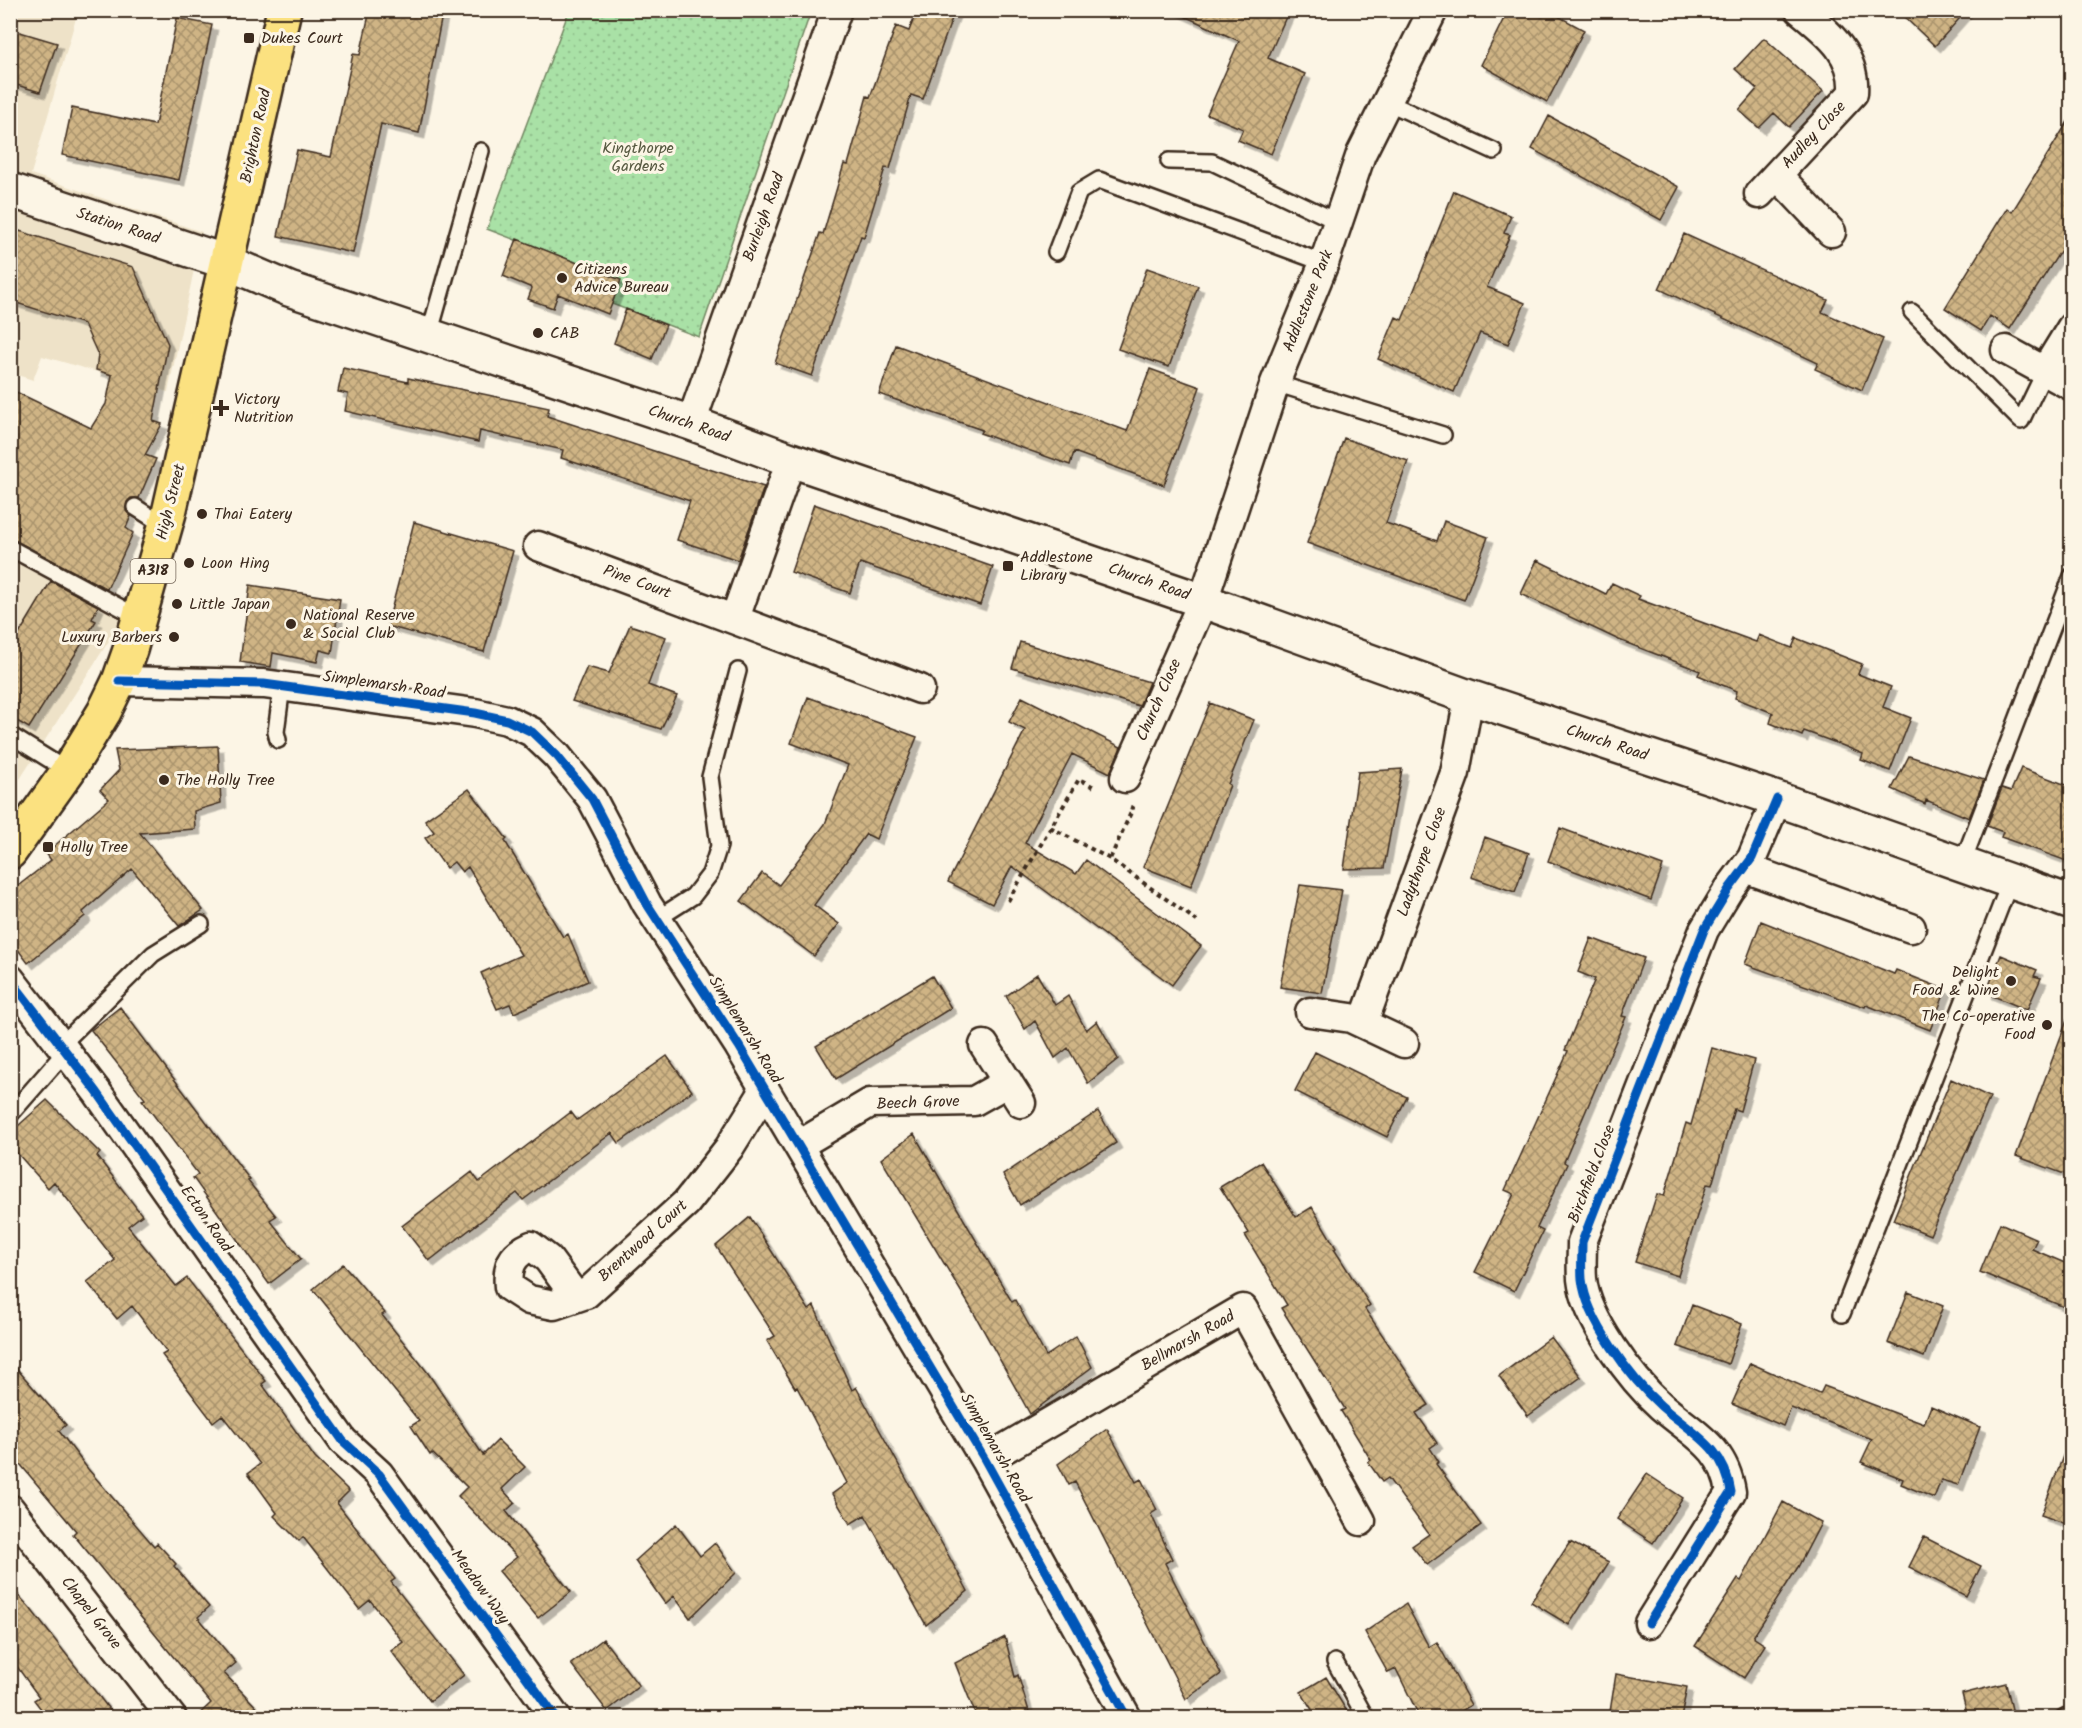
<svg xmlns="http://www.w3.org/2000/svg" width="2082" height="1728" font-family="Kalam,sans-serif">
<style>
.built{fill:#eee2c8}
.park{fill:url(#park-dots);stroke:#728662;stroke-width:1.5}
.building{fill:url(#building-cross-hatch);stroke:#3b2a1e;stroke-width:1.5;filter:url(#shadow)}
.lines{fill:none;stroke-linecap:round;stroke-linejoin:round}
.lane-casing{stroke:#3b2a1e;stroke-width:20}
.street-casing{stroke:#3b2a1e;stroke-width:33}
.secondary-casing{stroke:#3b2a1e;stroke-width:38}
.primary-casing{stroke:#3b2a1e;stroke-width:38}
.path{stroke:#3b2a1e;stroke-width:4;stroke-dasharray:4.5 4.5;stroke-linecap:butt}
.lane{stroke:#fcf5e5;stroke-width:15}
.street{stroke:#fcf5e5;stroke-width:28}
.secondary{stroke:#fcf5e5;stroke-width:33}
.primary{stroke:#fbe180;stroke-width:33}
.cycleway-casing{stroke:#fcf5e5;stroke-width:13}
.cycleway{stroke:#0057b8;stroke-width:9}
.poi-dot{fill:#3b2a1e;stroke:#fcf5e5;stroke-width:2}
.labels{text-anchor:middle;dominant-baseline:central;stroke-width:6;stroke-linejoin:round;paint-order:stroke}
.shield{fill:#fcf5e5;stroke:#75675a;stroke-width:1.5}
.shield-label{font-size:15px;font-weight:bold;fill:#3b2a1e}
.poi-label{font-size:16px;fill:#3b2a1e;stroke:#fcf5e5;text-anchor:start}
.street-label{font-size:16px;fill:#3b2a1e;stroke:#fcf5e5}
.park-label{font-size:16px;fill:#565840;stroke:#fcf5e5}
</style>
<defs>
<pattern id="park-dots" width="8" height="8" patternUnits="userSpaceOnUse" patternTransform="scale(1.5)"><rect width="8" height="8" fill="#a9e1a6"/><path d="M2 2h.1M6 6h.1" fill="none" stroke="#92c18e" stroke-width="1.8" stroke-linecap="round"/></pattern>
<pattern id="building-cross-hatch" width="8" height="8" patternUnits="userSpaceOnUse" patternTransform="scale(1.5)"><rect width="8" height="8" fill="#cfb485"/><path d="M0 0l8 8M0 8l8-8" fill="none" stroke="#a9936c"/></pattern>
<filter id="shadow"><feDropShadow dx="5.5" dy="5.5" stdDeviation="0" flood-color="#0004"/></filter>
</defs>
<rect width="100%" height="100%" fill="#fcf5e5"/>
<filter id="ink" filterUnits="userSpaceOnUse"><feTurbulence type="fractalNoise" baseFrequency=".0167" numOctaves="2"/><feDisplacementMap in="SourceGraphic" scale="12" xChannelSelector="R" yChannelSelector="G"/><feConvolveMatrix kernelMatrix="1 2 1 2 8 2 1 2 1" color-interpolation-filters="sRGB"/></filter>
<g filter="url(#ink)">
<!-- built -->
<path class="built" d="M11,11H78L31,174L202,232L168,392L42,356L33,380L11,373Z
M11,553L123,619L11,793Z"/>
<!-- park -->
<path class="park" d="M569,11H811L699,337L612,304L620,280L487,229Z"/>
<!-- building -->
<path class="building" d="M370,10H443L419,133L381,124L353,253L278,236L297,150L331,157L353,54L360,55Z
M917,10H955L923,99L911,95L890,169L885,168L864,237L861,236L812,376L775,363L820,233L823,234L844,164L848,165L867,96L870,97L896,26L909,31Z
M1171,10H1289L1268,58L1305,74L1271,154L1238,140L1243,129L1207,114L1239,41Z
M1508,10H1547L1584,30L1547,102L1481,65Z
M1897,10H1967L1935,46Z
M177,18L212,25L179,180L62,155L72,108L155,125Z
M10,29L57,43L40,92L10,83Z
M1764,38L1823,91L1789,127L1774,113L1759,128L1739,110L1757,89L1735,69Z
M2072,115V233L2010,329L1990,316L1981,331L1945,308L2007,208L2012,212Z
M1549,116L1679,187L1661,220L1532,149Z
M1454,191L1511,216L1504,233L1510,235L1487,287L1525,303L1508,344L1480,333L1454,392L1378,359L1396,317L1402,320Z
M10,228L133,267L168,344L153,421L162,424L145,455L156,459L139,498H131L127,502L126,511L131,516L126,528L133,533L107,589L10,538V389L91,428L106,404L112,375L96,370L98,355L84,324L10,301Z
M1684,234L1828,300L1822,312L1883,339L1862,390L1815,369L1818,363L1659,289Z
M517,239L621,280L608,314L558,294L553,308L528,299L532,288L503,276Z
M1147,268L1198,286L1169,367L1118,349Z
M626,309L666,325L652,359L614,343Z
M896,345L1127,431L1150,369L1200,387L1164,485L1074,452L1070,465L980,433L982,430L879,394Z
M343,368L408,382V378L549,408L547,416L764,487L738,560L677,540L690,501L561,458L563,450L480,431L478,442L345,411L348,394L338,392Z
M1344,438L1408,461L1386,523L1437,541L1444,521L1488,537L1464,600L1307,543Z
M814,504L993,567L980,605L860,563L850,593L791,572Z
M414,522L513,551L484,652L387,626Z
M1537,560L1606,594L1612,583L1640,596L1638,599L1756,642L1759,635L1792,648L1796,638L1862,664L1858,674L1891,687L1883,707L1911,718L1890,771L1861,760L1863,754L1839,744L1804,731L1802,736L1770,723L1773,713L1735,698L1737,691L1698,675L1700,671L1619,640L1521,594Z
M51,581L98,606L92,619L96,621L29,728L10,717V649Z
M250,585L340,599L332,653L320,650L317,662L273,653L271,667L240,662Z
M630,625L666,637L648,685L677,696L661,729L572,701L587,667L609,673Z
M1020,642L1149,682L1139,706L1012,668Z
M808,697L917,737L876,839L866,834L814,905L839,924L814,956L741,901L762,873L779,885L825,824L848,765L791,743Z
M1022,697L1121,747L1110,773L1072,754L1025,843L1076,874L1086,860L1201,946L1172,985L1012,866L992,904L948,882L1025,730L1009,722Z
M1210,703L1254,720L1228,784L1230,785L1191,886L1143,867Z
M218,746L221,803L194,811L195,829L140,833L203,910L179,926L132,869L83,912L85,916L28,963L10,939V892L51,860L46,853L109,799L100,790L119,770L115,750Z
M1909,756L1984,780L1969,818L1926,800L1925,804L1892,789Z
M2021,768L2072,787V863L2001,837L2003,832L1987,826L2002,788L2011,791Z
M1402,769L1384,868L1344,869L1358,772Z
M469,789L507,839L505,841L563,937L568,934L588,981L514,1013L510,1004L497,1009L481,973L521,955L468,867L462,872L454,862L446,868L425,838L434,832L425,820Z
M1560,828L1663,866L1651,900L1548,861Z
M1485,837L1529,853L1515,892L1471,877Z
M1300,885L1342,890L1322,993L1280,987Z
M1761,921L1894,974L1896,970L1946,990L1930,1030L1866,1005L1865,1007L1745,964Z
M1591,938L1644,958L1622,1016L1626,1017L1564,1162L1567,1164L1537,1228L1543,1231L1514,1291L1475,1272L1514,1194L1505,1190L1568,1051L1565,1050L1595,979L1578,972Z
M2001,955L2037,970L2034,976L2041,978L2027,1010L1986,993Z
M1037,974L1055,1005L1068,996L1086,1030L1097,1021L1118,1059L1088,1083L1068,1048L1055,1058L1035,1021L1025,1029L1006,996Z
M932,976L951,1008L836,1079L816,1046Z
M120,1007L250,1180L248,1181L276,1216L270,1220L301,1259L269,1284L193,1178L198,1174L142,1100L145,1099L91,1030Z
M2069,1015L2072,1016V1177L2016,1156Z
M1712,1048L1754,1060L1740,1111L1734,1109L1712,1185L1707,1184L1678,1276L1635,1262L1657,1194L1664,1196L1686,1123L1691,1125Z
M1315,1052L1407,1097L1387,1137L1295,1091Z
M667,1056L692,1091L619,1143L612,1133L523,1200L517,1193L429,1261L402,1226L472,1172L479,1182L571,1112L577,1120Z
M1951,1079L1990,1097L1930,1235L1893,1220Z
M47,1100L100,1153L97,1156L142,1215L128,1226L176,1286L187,1278L266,1381L262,1384L315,1458L349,1491L337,1503L395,1579L391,1582L464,1675L430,1701L391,1651L403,1642L370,1600L359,1609L303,1537L299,1541L274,1516L277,1513L248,1473L260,1464L222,1415L213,1422L162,1355L167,1352L132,1306L117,1319L87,1282L115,1260L54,1182L48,1188L10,1145V1133Z
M1098,1111L1116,1143L1020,1205L1003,1175Z
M914,1134L1012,1302L1015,1300L1046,1356L1076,1336L1092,1367L1030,1414L971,1308L881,1159Z
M1261,1162L1296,1217L1312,1207L1336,1248L1334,1249L1370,1305L1365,1309L1429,1405L1416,1413L1437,1443L1430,1448L1439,1462L1436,1464L1481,1525L1427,1565L1412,1546L1429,1534L1388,1478L1382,1482L1368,1462L1371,1460L1341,1411L1345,1409L1281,1308L1287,1305L1245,1235L1249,1233L1220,1187Z
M750,1217L809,1310L814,1306L852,1390L856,1387L968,1591L926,1625L865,1515L850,1524L832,1494L847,1483L797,1387L795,1388L767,1341L775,1336L716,1246Z
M2000,1223L2037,1239L2032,1249L2072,1266V1288L2064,1307L1980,1272Z
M343,1264L385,1313L382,1315L428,1373L483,1455L498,1440L525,1467L502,1489L515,1503L506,1511L571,1592L538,1618L499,1571L517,1557L458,1496L467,1487L432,1453L430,1455L411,1426L419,1421L313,1289Z
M1908,1292L1943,1306L1924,1357L1888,1343Z
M1692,1305L1742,1324L1728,1364L1677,1346Z
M1551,1337L1581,1377L1528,1416L1499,1376Z
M10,1361L66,1425L59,1431L88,1469L154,1546L157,1543L167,1554L176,1564L174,1566L209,1607L198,1617L236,1663L224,1673L267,1718H195L211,1703L73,1534L76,1531L10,1452Z
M1750,1363L1820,1394L1824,1386L1924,1424L1931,1406L1980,1427L1958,1485L1941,1480L1934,1498L1901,1484L1903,1479L1861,1462L1872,1439L1791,1408L1783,1426L1732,1404Z
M1107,1429L1136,1482L1141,1479L1157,1510L1151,1514L1172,1559L1165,1563L1221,1674L1186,1699L1075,1482L1069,1485L1058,1464Z
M2069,1440H2072V1526L2041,1515Z
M1647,1474L1683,1498L1653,1543L1617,1519Z
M1783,1502L1821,1523L1798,1567L1753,1637L1765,1645L1744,1678L1695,1646L1738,1579L1741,1581Z
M676,1524L700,1556L715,1543L736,1573L690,1618L674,1596L665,1604L635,1561Z
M1924,1537L1981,1566L1966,1596L1909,1567Z
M1570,1542L1609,1562L1569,1625L1531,1602Z
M10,1586L30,1608L116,1718H48L34,1700L39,1697L10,1657Z
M1406,1604L1429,1647L1437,1642L1471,1705L1451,1718H1420L1396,1669L1388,1673L1365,1632Z
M1005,1637L1015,1677L1018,1675L1031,1718H977L955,1663Z
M603,1639L639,1686L607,1711L571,1664Z
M1616,1674L1687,1687L1681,1718H1609Z
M1326,1677L1351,1718H1317L1301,1692Z
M2006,1683L2014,1718H1968L1962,1694Z"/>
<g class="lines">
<!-- lane casing -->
<g class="lane-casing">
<path id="lane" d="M1387,102L1494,151
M1169,161L1212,162L1338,222
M1056,252L1079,192L1099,180L1324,263
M1912,312L2021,421L2045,371
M429,335L481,151
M1275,383L1443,435
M135,507L165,526
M10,548L140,618
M10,735L68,771
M278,740L276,732L282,686
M1962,864L2072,576
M657,919L693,896L710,874L719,846L710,777L738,671
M61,1045L153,954L201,924
M10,1115L66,1051
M1842,1314L2010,882
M1335,1662L1366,1718
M2063,1718L2072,1713"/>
</g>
<!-- street casing -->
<g class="street-casing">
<path id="street" d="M1777,175L1831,232
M1759,194L1853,93C1856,54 1828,33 1800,10
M2006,350L2072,386
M2045,371L2072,327
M691,423L837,10
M538,546L920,689
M735,618L791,460
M119,681L264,684L475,713L507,720L532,732L557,756L592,799L647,904L739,1046L985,1460L1127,1718
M1125,778L1203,601L1275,383L1324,263L1361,154L1433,10
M1745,868L1911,928
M10,979L97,1092L343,1441L379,1474L556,1718
M1310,1012L1351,1018L1404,1043
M1363,1023L1455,773L1469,697
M984,1045L1021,1103
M799,1145L870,1103L974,1101L1008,1082
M576,1297L548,1259L531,1246C511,1255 507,1267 509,1287L529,1300L554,1305L586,1294L686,1203L729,1148L765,1090
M985,1460L1243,1309L1361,1521
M10,1509L172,1718
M1649,1623L1731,1492C1724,1446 1693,1434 1661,1406C1632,1380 1586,1319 1582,1279C1581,1267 1582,1254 1582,1242L1704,930L1729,889L1752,858L1777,799"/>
</g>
<!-- secondary casing -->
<g class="secondary-casing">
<path id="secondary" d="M10,190L226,262L289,289L691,423L791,460L1203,601L1469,697L1777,799L2072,903"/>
</g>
<!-- primary casing -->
<g class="primary-casing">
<path id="primary" d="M10,852L68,771L104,712L119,681L130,650L169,513L284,10"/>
</g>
<!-- path -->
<path class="path" d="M1130,807L1133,808L1110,859L1197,921
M1050,827L1110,859
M1008,901L1079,779L1096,788"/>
<!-- lane -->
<use href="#lane" class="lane"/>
<!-- street -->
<use href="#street" class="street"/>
<!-- secondary -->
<use href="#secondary" class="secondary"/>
<!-- primary -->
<use href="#primary" class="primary"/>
<!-- cycleway casing -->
<g class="cycleway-casing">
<path id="cycleway" d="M119,681L264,684L475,713L507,720L532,732L557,756L592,799L647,904L739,1046L985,1460L1127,1718
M10,979L97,1092L343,1441L379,1474L556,1718
M1649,1623L1731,1492C1724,1446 1693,1434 1661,1406C1632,1380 1586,1319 1582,1279C1581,1267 1582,1254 1582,1242L1704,930L1729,889L1752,858L1777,799"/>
</g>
<!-- cycleway -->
<use href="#cycleway" class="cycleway"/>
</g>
</g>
<!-- markers -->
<g class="poi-dot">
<rect x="243" y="32" width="12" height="12" rx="3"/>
<circle cx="562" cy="278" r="6"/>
<circle cx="538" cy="333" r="6"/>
<path d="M218 399h6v6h6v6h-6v6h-6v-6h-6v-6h6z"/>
<circle cx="202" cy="514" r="6"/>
<circle cx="189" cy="563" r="6"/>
<rect x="1002" y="560" width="12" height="12" rx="3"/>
<circle cx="177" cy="604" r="6"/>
<circle cx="291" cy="624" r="6"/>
<circle cx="174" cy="637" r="6"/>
<circle cx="164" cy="780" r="6"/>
<rect x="42" y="841" width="12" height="12" rx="3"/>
<circle cx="2011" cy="981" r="6"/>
<circle cx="2047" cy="1025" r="6"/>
</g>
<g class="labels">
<!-- shield labels -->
<rect class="shield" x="130.5" y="559" width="45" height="24" rx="4.5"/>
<g class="shield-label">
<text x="153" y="571">A318</text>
</g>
<!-- poi labels -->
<g class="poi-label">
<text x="261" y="38">Dukes Court</text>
<text x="574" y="269">Citizens<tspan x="574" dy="18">Advice Bureau</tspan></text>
<text x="550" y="333">CAB</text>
<text x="234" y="399">Victory<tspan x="234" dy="18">Nutrition</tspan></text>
<text x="214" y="514">Thai Eatery</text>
<text x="1020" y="557">Addlestone<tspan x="1020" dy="18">Library</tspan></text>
<text x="201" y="563">Loon Hing</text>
<text x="189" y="604">Little Japan</text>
<text x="303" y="615">National Reserve<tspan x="303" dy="18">&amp; Social Club</tspan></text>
<text x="162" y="637" text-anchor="end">Luxury Barbers</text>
<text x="176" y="780">The Holly Tree</text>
<text x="60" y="847">Holly Tree</text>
<text x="1999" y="972" text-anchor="end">Delight<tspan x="1999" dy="18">Food &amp; Wine</tspan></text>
<text x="2035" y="1016" text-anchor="end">The Co-operative<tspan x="2035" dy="18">Food</tspan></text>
</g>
<!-- street labels -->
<g class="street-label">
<text transform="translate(1814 135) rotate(-47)">Audley Close</text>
<text transform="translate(256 136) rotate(-78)">Brighton Road</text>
<text transform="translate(764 217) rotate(-70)">Burleigh Road</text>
<text transform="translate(118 226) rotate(18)">Station Road</text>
<text transform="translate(1308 301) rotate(-68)">Addlestone Park</text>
<text transform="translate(689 424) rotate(19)">Church Road</text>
<text transform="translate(171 502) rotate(-76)">High Street</text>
<text transform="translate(637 582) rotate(20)">Pine Court</text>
<text transform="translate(1149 582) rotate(19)">Church Road</text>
<text transform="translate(384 685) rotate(8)">Simplemarsh Road</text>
<text transform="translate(1159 700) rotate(-66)">Church Close</text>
<text transform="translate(1607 743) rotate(18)">Church Road</text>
<text transform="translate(1422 862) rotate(-70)">Ladythorpe Close</text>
<text transform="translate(745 1030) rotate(58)">Simplemarsh Road</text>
<text transform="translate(918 1103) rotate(-2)">Beech Grove</text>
<text transform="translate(1592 1174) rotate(-69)">Birchfield Close</text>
<text transform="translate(206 1219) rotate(55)">Ecton Road</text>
<text transform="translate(643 1241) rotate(-42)">Brentwood Court</text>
<text transform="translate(1188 1341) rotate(-30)">Bellmarsh Road</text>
<text transform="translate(995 1448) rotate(60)">Simplemarsh Road</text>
<text transform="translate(480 1587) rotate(54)">Meadow Way</text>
<text transform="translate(91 1613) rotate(52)">Chapel Grove</text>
</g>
<!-- park labels -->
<g class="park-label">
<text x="638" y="148">Kingthorpe<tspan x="638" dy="18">Gardens</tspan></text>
</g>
</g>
<!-- margin -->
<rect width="2082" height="1728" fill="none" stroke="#fcf5e5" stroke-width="36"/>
<rect x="18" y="18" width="2046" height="1692" fill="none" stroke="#3b2a1e" stroke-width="2" filter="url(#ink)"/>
</svg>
